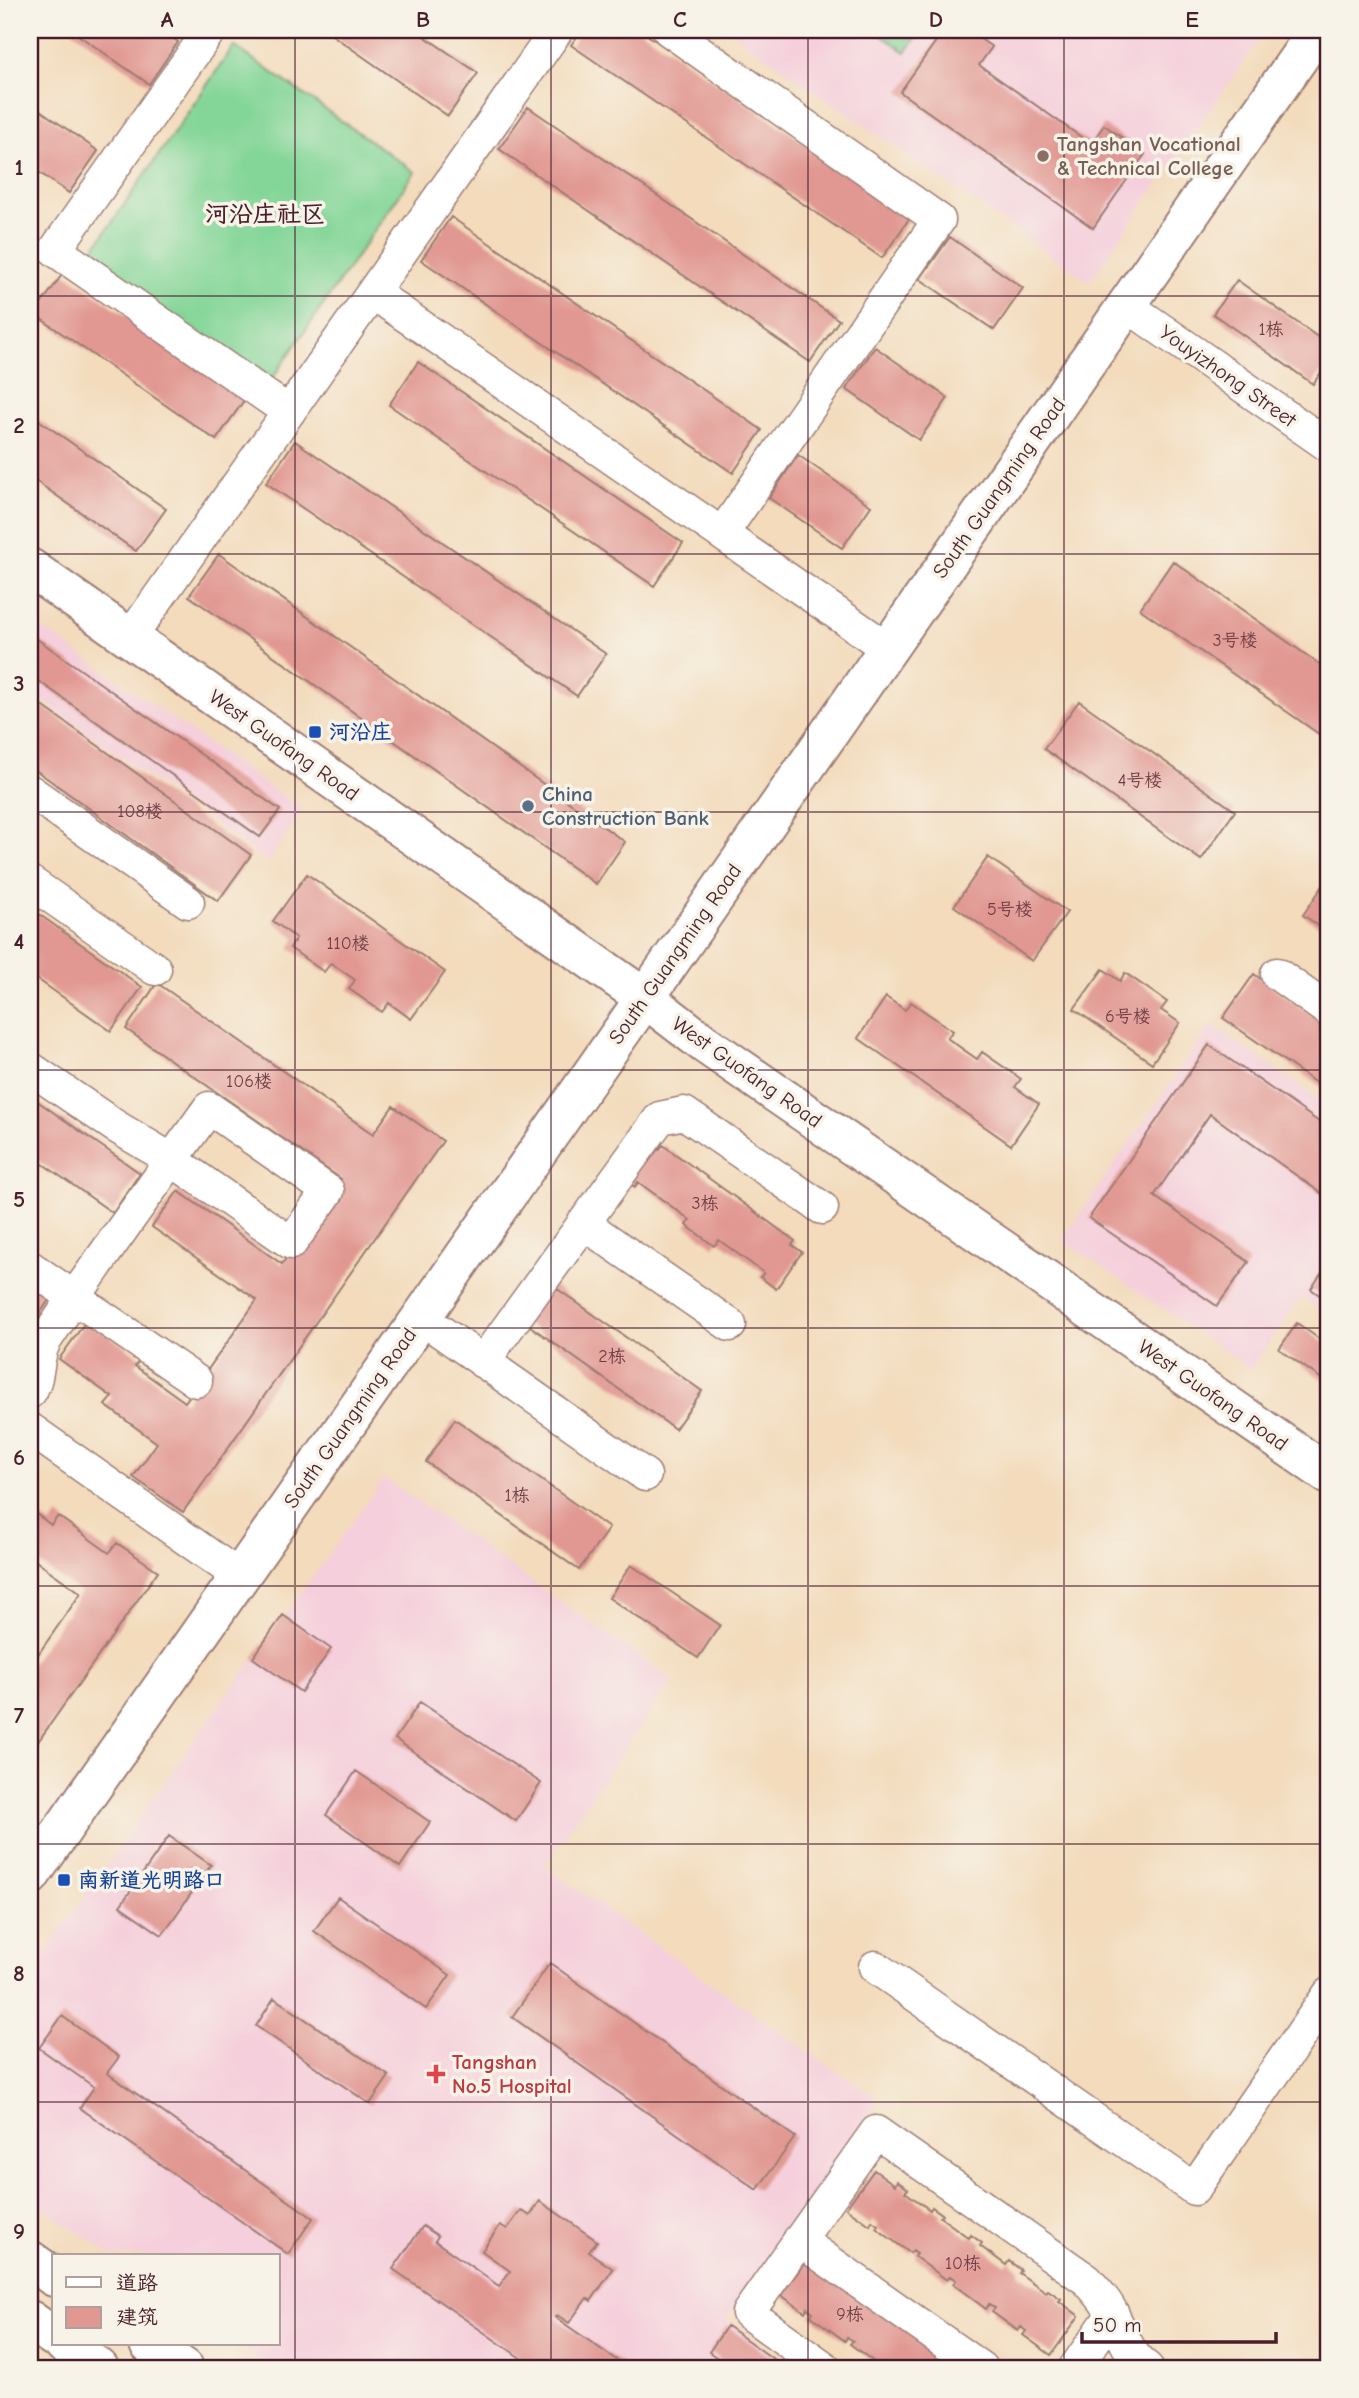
<svg xmlns="http://www.w3.org/2000/svg" width="1359" height="2398" font-family="'Comic Neue','LXGW WenKai TC',sans-serif">
<style>
.built{fill:#f5cfdb}
.grass{fill:url(#grass-dots);stroke:#677a62;stroke-width:2}
.garden{fill:#84d698;stroke:#677a62;stroke-width:2}
.building{fill:#e19892}
.lines{fill:none;stroke-linecap:round;stroke-linejoin:round}
.minor-casing{stroke:#9e7d74;stroke-width:35}
.tertiary-casing{stroke:#9e7d74;stroke-width:42}
.secondary-casing{stroke:#9e7d74;stroke-width:42}
.primary-casing{stroke:#9e7d74;stroke-width:42}
.minor{stroke:#fff;stroke-width:32}
.tertiary{stroke:#fff;stroke-width:38}
.secondary{stroke:#fff;stroke-width:38}
.primary{stroke:#fff;stroke-width:38}
.grid{fill:none;stroke:#4a1f2b;stroke-width:2;stroke-opacity:0.55}
.education-dot{fill:#8d6e63;stroke:#f7f3e8;stroke-width:2.5}
.transit-dot{fill:#1a4fb4;stroke:#f7f3e8;stroke-width:2.5}
.service-dot{fill:#5c6f8a;stroke:#f7f3e8;stroke-width:2.5}
.health-dot{fill:#e0444e;stroke:#f7f3e8;stroke-width:2.5}
.labels{text-anchor:middle;dominant-baseline:central;stroke-width:7;stroke-linejoin:round;paint-order:stroke}
.number-label{font-size:18px;fill:#703d45}
.education-label{font-size:21px;font-weight:bold;fill:#785e54;stroke:#f7f3e8;text-anchor:start}
.street-label{font-size:21px;fill:#4a1f2b;stroke:#f7f3e8}
.transit-label{font-size:21px;font-weight:bold;fill:#164399;stroke:#f7f3e8;text-anchor:start}
.service-label{font-size:21px;font-weight:bold;fill:#4e5e75;stroke:#f7f3e8;text-anchor:start}
.health-label{font-size:21px;font-weight:bold;fill:#be3a42;stroke:#f7f3e8;text-anchor:start}
.quarter-label{font-size:24px;font-weight:bold;fill:#4a1f2b;stroke:#f7f3e8}
.neatline{fill:none;stroke:#4a1f2b;stroke-width:2.5}
.grid-label{font-size:23px;text-anchor:middle;font-weight:bold;fill:#4a1f2b}
</style>
<defs>
<pattern id="grass-dots" width="8" height="8" patternUnits="userSpaceOnUse" patternTransform="scale(1.75)"><rect width="8" height="8" fill="#84d698"/><path d="M2 2h.1M6 6h.1" fill="none" stroke="#74b783" stroke-width="1.8" stroke-linecap="round"/></pattern>
</defs>
<rect width="100%" height="100%" fill="#f7f3e8"/>
<filter id="ink" filterUnits="userSpaceOnUse"><feTurbulence type="fractalNoise" baseFrequency=".0143" numOctaves="2"/><feDisplacementMap in="SourceGraphic" scale="14" xChannelSelector="R" yChannelSelector="G"/><feConvolveMatrix kernelMatrix="1 2 1 2 8 2 1 2 1" color-interpolation-filters="sRGB"/></filter>
<filter id="wash" filterUnits="userSpaceOnUse"><feTurbulence type="fractalNoise" baseFrequency=".00686" numOctaves="4" result="noise"/><feDisplacementMap in="SourceGraphic" scale="28" xChannelSelector="R" yChannelSelector="G"/><feGaussianBlur stdDeviation="1.57" result="paint"/><feColorMatrix in="noise" values="0 0 0 0 0 0 0 0 0 0 0 0 0 0 0 0 0 1.4 0 .05"/><feComposite in="paint" operator="in"/></filter>
<g filter="url(#wash)">
<rect width="100%" height="100%" fill="#f3dbbc"/>
<!-- built -->
<path class="built" d="M728,30H1266L1089,282Z
M30,619L303,810L268,862L30,692Z
M1211,1024L1329,1107V1316L1301,1297L1251,1369L1062,1240Z
M384,1478L672,1680L544,1866L804,2049L879,2099L726,2319L795,2368H271L236,2344H278V2256H112L30,2199V1975L176,1766Z"/>
<!-- grass -->
<path class="grass" d="M874,30H921L906,52Z"/>
<!-- garden -->
<path class="garden" d="M234,46L415,172L267,386L86,260Z"/>
<g id="blocks">
<!-- building -->
<path class="building" d="M71,30H161L178,42L149,84Z
M325,30H415L478,73L448,116Z
M582,30H640L911,216L882,258L571,45Z
M944,30H967L992,47L979,65L1091,144L1104,125L1145,154L1093,228L900,92Z
M30,103L98,151L69,193L30,166Z
M528,107L839,320L810,362L499,149Z
M451,217L762,430L733,473L421,260Z
M950,237L1023,288L994,330L920,279Z
M64,272L245,399L216,440L34,314Z
M1237,280L1329,345V361L1313,384L1213,314Z
M875,347L948,398L919,440L846,389Z
M418,362L683,543L654,586L389,405Z
M30,414L166,509L136,551L30,477Z
M295,441L606,654L577,696L266,483Z
M798,455L871,506L842,548L769,498Z
M219,554L625,842L596,884L189,596Z
M1173,561L1329,671V741L1140,609Z
M30,634L280,810L260,837L30,675Z
M30,697L251,855L218,901L30,766Z
M1079,701L1235,811L1201,860L1044,749Z
M988,857L1067,912L1032,961L954,906Z
M307,874L445,972L411,1019L389,1003L382,1012L349,989L355,980L331,963L324,972L290,948L296,938L273,921Z
M1329,877V933L1303,915Z
M30,908L142,987L111,1031L30,974Z
M1103,969L1120,981L1125,973L1167,1002L1161,1010L1180,1023L1152,1063L1074,1009Z
M1254,974L1329,1027V1092L1223,1018Z
M157,983L373,1134L393,1106L443,1141L183,1512L133,1477L157,1443L105,1405L112,1397L59,1359L87,1320L141,1358L135,1366L185,1402L257,1300L152,1227L178,1191L282,1264L341,1179L126,1029Z
M886,997L905,1010L911,1002L953,1031L947,1038L977,1059L982,1052L1021,1079L1015,1087L1039,1104L1011,1145L858,1038Z
M1209,1045L1329,1129L1328,1198L1210,1114L1154,1196L1249,1262L1217,1306L1089,1218Z
M30,1096L140,1173L113,1213L30,1155Z
M647,1142L659,1150L663,1145L795,1241L792,1245L802,1252L776,1289L760,1277L764,1273L719,1240L714,1246L686,1225L690,1220L638,1182L635,1187L622,1177Z
M1329,1262V1302L1311,1289Z
M30,1282L51,1297L30,1328Z
M549,1283L702,1391L675,1429L523,1321Z
M1297,1323L1329,1346V1384L1279,1349Z
M455,1419L609,1528L579,1570L426,1462Z
M30,1509L51,1525L58,1516L109,1553L117,1543L158,1571L30,1753V1666L81,1593L30,1557Z
M631,1565L720,1625L698,1658L609,1598Z
M283,1615L331,1649L301,1692L253,1658Z
M420,1702L541,1783L516,1821L395,1739Z
M356,1771L430,1822L400,1867L326,1815Z
M169,1836L211,1865L162,1935L120,1906Z
M338,1897L450,1975L426,2009L314,1931Z
M550,1963L795,2137L757,2190L512,2017Z
M274,1998L389,2076L370,2104L256,2026Z
M62,2016L119,2057L107,2073L313,2218L288,2254L80,2108L94,2087L39,2048Z
M874,2170L895,2185L897,2181L908,2189L905,2192L930,2210L932,2207L942,2214L940,2217L969,2238L971,2235L982,2243L980,2246L1006,2265L1009,2261L1021,2270L1019,2273L1046,2292L1048,2290L1061,2299L1059,2301L1079,2316L1051,2355L1023,2335L1026,2331L1021,2327L1018,2331L992,2312L995,2308L989,2304L986,2309L953,2284L956,2280L950,2276L947,2280L915,2257L917,2253L913,2250L910,2253L876,2228L878,2225L872,2221L870,2225L846,2208Z
M540,2201L597,2241L589,2252L613,2269L591,2301L587,2298L569,2323L557,2315L555,2317L628,2368H535L393,2269L423,2226L438,2236L435,2241L499,2286L510,2271L482,2251L500,2225L507,2229L521,2210L530,2216Z
M809,2257L965,2368H891L885,2364L882,2368L850,2344L853,2341L847,2337L845,2341L811,2316L813,2312L807,2308L805,2312L781,2295Z
M727,2326L786,2368H732L709,2352Z"/>
</g>
</g>
<g filter="url(#ink)">
<use href="#blocks" fill-opacity="0" stroke="#9e7d74" stroke-width="2"/>
<g class="lines">
<!-- minor casing -->
<g class="minor-casing">
<path id="minor" d="M210,30L55,250L289,412
M669,30L939,220L722,534
M373,293L887,648
M1126,305L1329,446
M130,638L557,30
M30,791L188,902
M30,882L155,969
M1277,974L1329,1011
M30,1068L115,1126L172,1160L291,1243L328,1191L209,1108C154,1185 97,1262 45,1341C36,1356 40,1377 30,1392
M583,1223L730,1325
M30,1267L196,1381
M420,1317L645,1475
M483,1362L660,1118L684,1113L822,1208
M30,1429L239,1576
M875,1967L1194,2189L1329,1994
M799,2240L981,2368
M825,2368L748,2313L876,2132L1087,2280C1097,2291 1108,2303 1114,2317C1123,2336 1129,2355 1147,2368
M1075,2368L1113,2314"/>
</g>
<!-- tertiary casing -->
<g class="tertiary-casing">
<path id="tertiary" d="M30,568L645,998L705,1044L1329,1475"/>
</g>
<!-- secondary casing -->
<g class="secondary-casing">
<path id="secondary" d="M30,1876L645,998L1318,30"/>
</g>
<!-- primary casing -->
<g class="primary-casing">
<path id="primary" d="M30,2260L54,2277
M30,2320L54,2337
M64,2344L99,2368
M149,2344L184,2368"/>
</g>
<!-- minor -->
<use href="#minor" class="minor"/>
<!-- tertiary -->
<use href="#tertiary" class="tertiary"/>
<!-- secondary -->
<use href="#secondary" class="secondary"/>
<!-- primary -->
<use href="#primary" class="primary"/>
</g>
</g>
<!-- grid -->
<path class="grid" d="M295,30V2368M551,30V2368M808,30V2368M1064,30V2368M30,296H1329M30,554H1329M30,812H1329M30,1070H1329M30,1328H1329M30,1586H1329M30,1844H1329M30,2102H1329"/>
<!-- markers -->
<circle class="education-dot" cx="1043" cy="156" r="7"/>
<g class="transit-dot">
<rect x="308" y="725" width="14" height="14" rx="3.5"/>
<rect x="57" y="1873" width="14" height="14" rx="3.5"/>
</g>
<circle class="service-dot" cx="528" cy="806" r="7"/>
<path class="health-dot" d="M432.5 2063.5h7v7h7v7h-7v7h-7v-7h-7v-7h7z"/>
<g class="labels">
<!-- number labels -->
<g class="number-label">
<text x="1271" y="329">1栋</text>
<text x="1235" y="640">3号楼</text>
<text x="1140" y="780">4号楼</text>
<text x="140" y="811">108楼</text>
<text x="1010" y="909">5号楼</text>
<text x="348" y="943">110楼</text>
<text x="1128" y="1016">6号楼</text>
<text x="249" y="1081">106楼</text>
<text x="705" y="1203">3栋</text>
<text x="612" y="1356">2栋</text>
<text x="517" y="1495">1栋</text>
<text x="963" y="2263">10栋</text>
<text x="850" y="2314">9栋</text>
</g>
<!-- education labels -->
<g class="education-label">
<text x="1057" y="144">Tangshan Vocational<tspan x="1057" dy="24">&amp; Technical College</tspan></text>
</g>
<!-- street labels -->
<g class="street-label">
<text transform="translate(1228 376) rotate(35)">Youyizhong Street</text>
<text transform="translate(999 488) rotate(-55)">South Guangming Road</text>
<text transform="translate(284 745) rotate(35)">West Guofang Road</text>
<text transform="translate(675 954) rotate(-55)">South Guangming Road</text>
<text transform="translate(747 1072) rotate(35)">West Guofang Road</text>
<text transform="translate(1213 1395) rotate(35)">West Guofang Road</text>
<text transform="translate(350 1418) rotate(-55)">South Guangming Road</text>
</g>
<!-- transit labels -->
<g class="transit-label">
<text x="329" y="732">河沿庄</text>
<text x="78" y="1880">南新道光明路口</text>
</g>
<!-- service labels -->
<g class="service-label">
<text x="542" y="794">China<tspan x="542" dy="24">Construction Bank</tspan></text>
</g>
<!-- health labels -->
<g class="health-label">
<text x="452" y="2062">Tangshan<tspan x="452" dy="24">No.5 Hospital</tspan></text>
</g>
<!-- quarter labels -->
<g class="quarter-label">
<text x="265" y="214">河沿庄社区</text>
</g>
</g>
<!-- margin -->
<rect width="1359" height="2398" fill="none" stroke="#f7f3e8" stroke-width="77"/>
<!-- legend -->
<rect x="52" y="2254" width="228" height="91" fill="#f7f3e8" stroke="#b29e9c" stroke-width="2"/>
<rect x="66" y="2277" width="35" height="10" fill="#ffffff" stroke="#b29e9c" stroke-width="2"/>
<text x="116" y="2290" font-size="21" fill="#4a1f2b">道路</text>
<rect x="66" y="2307" width="35" height="21" fill="#e19892" stroke="#b29e9c" stroke-width="2"/>
<text x="116" y="2324" font-size="21" fill="#4a1f2b">建筑</text>
<!-- scale -->
<path d="M1082 2332v10h194v-10" fill="none" stroke="#4a1f2b" stroke-width="3.5"/>
<text x="1093" y="2332" font-size="21" fill="#4a1f2b" stroke="#f7f3e8" stroke-width="5" paint-order="stroke">50 m</text>
<rect x="38" y="38" width="1282" height="2322" class="neatline"/>
<g class="grid-label">
<text x="167" y="27">A</text>
<text x="423" y="27">B</text>
<text x="680" y="27">C</text>
<text x="936" y="27">D</text>
<text x="1192" y="27">E</text>
<text x="19" y="175">1</text>
<text x="19" y="433">2</text>
<text x="19" y="691">3</text>
<text x="19" y="949">4</text>
<text x="19" y="1207">5</text>
<text x="19" y="1465">6</text>
<text x="19" y="1723">7</text>
<text x="19" y="1981">8</text>
<text x="19" y="2239">9</text>
</g>
</svg>
